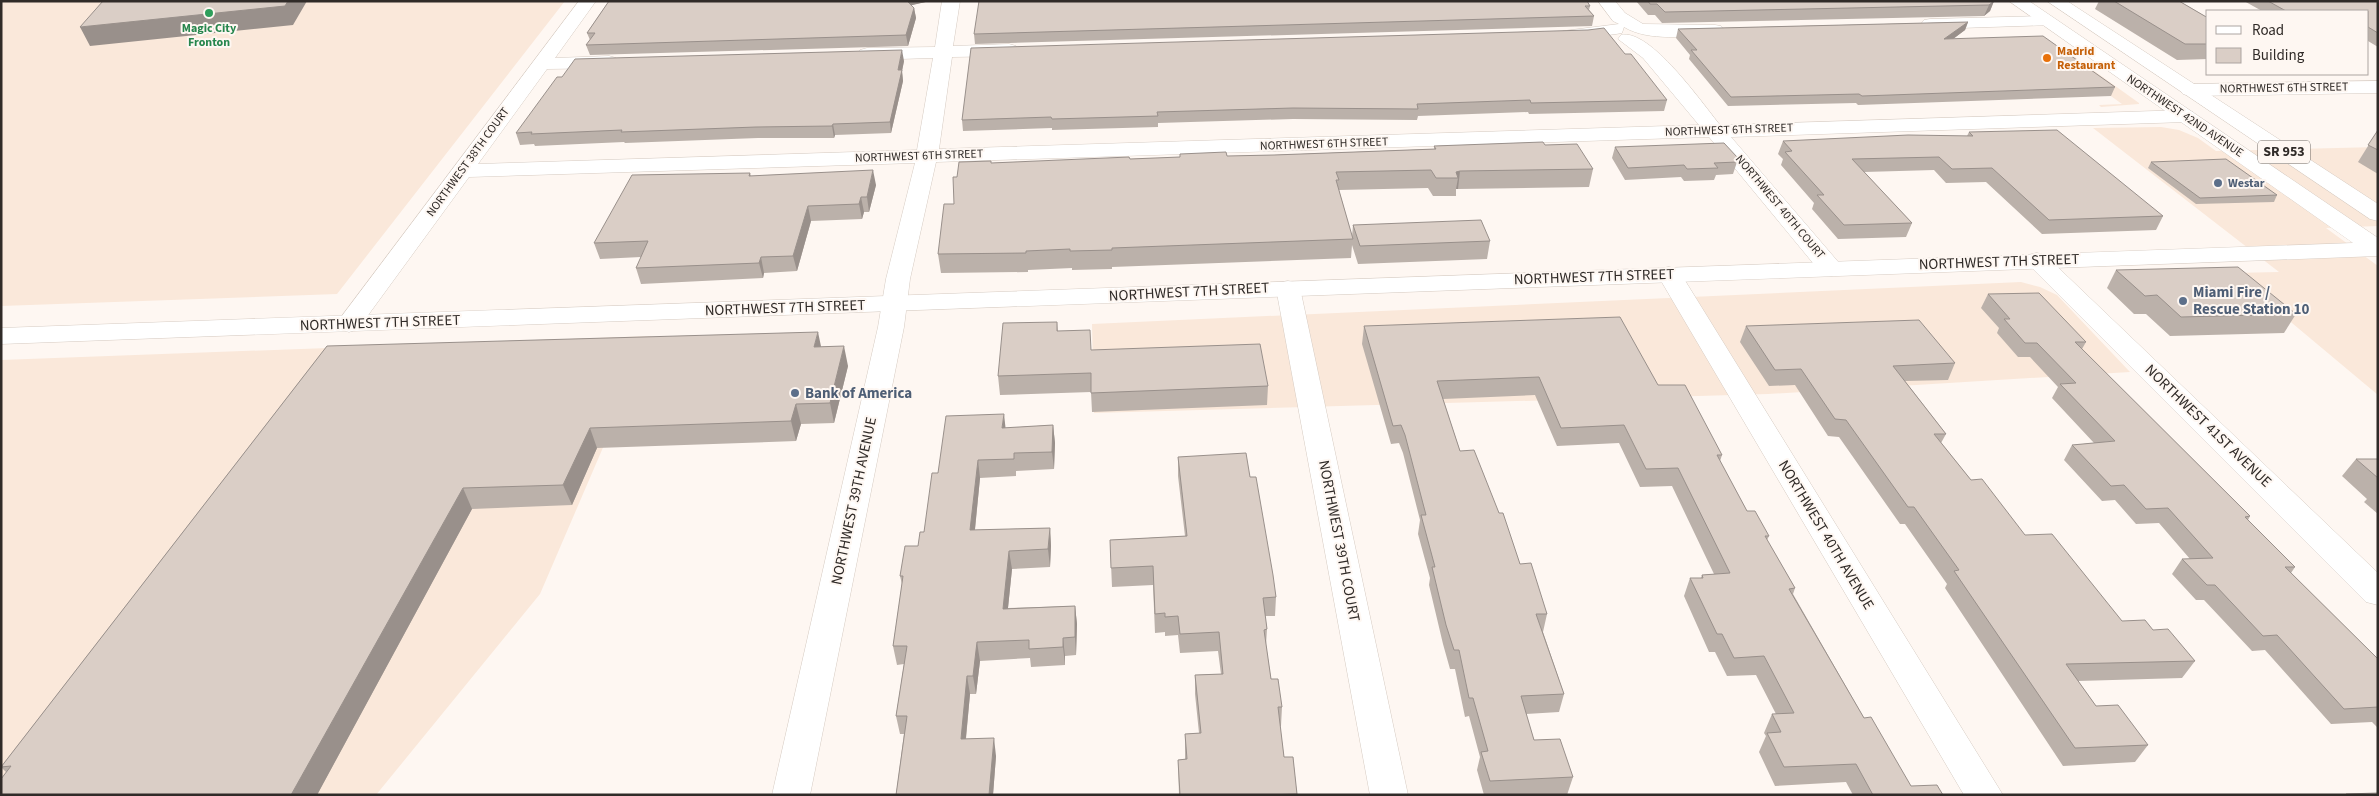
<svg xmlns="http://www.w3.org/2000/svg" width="2379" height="796" font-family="'Source Sans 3',sans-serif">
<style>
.built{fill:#fae8da}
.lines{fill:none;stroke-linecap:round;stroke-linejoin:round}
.minor-casing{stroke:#d6cbc2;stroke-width:1}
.major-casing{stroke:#d6cbc2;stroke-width:1}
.minor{fill:#fff;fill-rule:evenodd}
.major{fill:#fff;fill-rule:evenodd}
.wall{fill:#bbb1aa}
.shaded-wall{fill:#99908b}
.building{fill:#dacec6;stroke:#99908b}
.leisure-dot{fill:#2e9e5b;stroke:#fef7f2;stroke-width:2}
.food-dot{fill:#e8710a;stroke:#fef7f2;stroke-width:2}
.service-dot{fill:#5c6f8a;stroke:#fef7f2;stroke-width:2}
.labels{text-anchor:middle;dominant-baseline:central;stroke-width:4;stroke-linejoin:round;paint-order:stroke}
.far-leisure-label{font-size:12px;font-weight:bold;fill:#27864d;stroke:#fef7f2}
.far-food-label{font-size:12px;font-weight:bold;fill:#c56008;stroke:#fef7f2;text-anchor:start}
.far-street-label{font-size:12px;fill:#302b28;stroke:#fef7f2}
.far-service-label{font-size:12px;font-weight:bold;fill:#4e5e75;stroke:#fef7f2;text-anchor:start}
.shield{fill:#fef7f2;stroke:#6e6865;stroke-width:1}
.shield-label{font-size:14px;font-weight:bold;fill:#302b28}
.street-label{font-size:15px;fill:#302b28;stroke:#fef7f2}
.service-label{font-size:15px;font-weight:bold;fill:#4e5e75;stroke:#fef7f2;text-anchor:start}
</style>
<rect width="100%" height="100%" fill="#fef7f2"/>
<!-- built -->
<path class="built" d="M1,1H565L337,294L1,306Z
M2058,45L2139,103V104L2101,107L2099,105L2122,104L2041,46Z
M2161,127L2179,130L2198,138L2216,151L2378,147V226L2326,228L2378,266V395L2232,273L2279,272L2093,128Z
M2021,282L2040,287L2057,295L2130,372L1768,394L1094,413L1092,324Z
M651,336L540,594L376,795H1V360Z"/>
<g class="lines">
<!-- minor casing -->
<g class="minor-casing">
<path id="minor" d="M579,1H596L555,58L609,56L616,58L618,62L616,66L609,68L547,69L478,164L917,150L933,58L867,60L860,58L858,54L860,50L867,48L935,47L942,1H960L953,46L1009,44L1016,46L1018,50L1016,54L1009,56L952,57L939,149L1699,125L1643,58L1618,39L1621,35C1650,28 1702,103 1720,125L2186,110L2193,112L2196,116L2193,120L2186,122L1731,137L1840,264L1843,269L1840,274L1831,276L1822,274L1709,137L936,162L910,279L904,327L810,795H772L878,327L886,279L915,163L469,177L358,329L349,332L340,329L336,324Z
M1598,1H1615L1625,13L1643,24L1715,25L1721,26L1724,30L1721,34L1715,35C1687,36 1649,42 1624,27L1622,33L1616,34L1569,40L1563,39L1560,35L1563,31L1619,24L1613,21Z
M2046,16L2052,17L2055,21L2052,25L1930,29L1924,28L1921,24L1924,20L1930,19Z
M2378,81V93L2190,96L2183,94L2180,90L2183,86L2190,84Z
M2037,253L2045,255L2378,573V605L2366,602L2029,265L2025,260L2029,255Z
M1669,267L1678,269L1681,274L2003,795H1964L1657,274L1660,269Z
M1288,281L1297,283L1300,288L1408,795H1370L1276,288L1279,283Z"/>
</g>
<!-- major casing -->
<g class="major-casing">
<path id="major" d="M2009,1H2029L2378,238V256L1,344V328L2353,243Z
M2047,1H2067L2378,204V221L2370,219Z"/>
</g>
<!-- minor -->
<use href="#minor" class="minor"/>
<!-- major -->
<use href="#major" class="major"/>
</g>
<!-- wall -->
<path class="wall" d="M609,1H930L911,5L914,8L916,18L908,46L590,55L586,45L590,40L587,33Z
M1636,1H1994L1990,11L1984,16L1662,23L1655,15H1648Z
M2099,1H2179L2208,18V59L2177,60L2095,9Z
M2244,1H2378V47L2368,41V11H2262Z
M1590,6L1589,10L1594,16L1592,26L975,44L974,34Z
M1968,22L1965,30L1953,39L2115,87L2111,96L1858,105L1856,103L1728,106L1689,59L1690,55L1676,38L1678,29Z
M1625,54L1667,100L1664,111L1529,114L1528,112L1418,116L1417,120L1293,119L1158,123V127L1052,130V128L963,131L962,120Z
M904,61L902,71L903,81L891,133L835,135L834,138H758L625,143L624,142L535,146L534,144L520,145L516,133Z
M2378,130V174L2358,162Z
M1969,132L2163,216L2156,230L2042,234L1986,182L1946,183L1934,170L1864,172L1912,223L1906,237L1838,239L1812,209L1814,203L1781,165L1783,159L1778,154L1783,141L1967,136Z
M1545,145L1593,169L1589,187L1458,189H1456V196H1433L1428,188L1339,190L1352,237L1353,225L1490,241L1487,259L1358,264L1352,245L1351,258L1112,267V269L1072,270V268L1028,270V272L941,273L938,254L954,204L957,177L991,163L1274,155L1434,149V146Z
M1615,147L1737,162L1733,174L1716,175L1714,180L1684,181L1681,177L1625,180L1612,158Z
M2151,162L2277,195L2274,202L2196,204L2148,168Z
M750,173L751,176L876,185L869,212H864L862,219L811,221L797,271L764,273L763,278L641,284L636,268L641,257L600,259L594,243Z
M2116,270L2296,314L2284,333L2170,336L2146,314H2134L2107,288Z
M1988,294L2086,342L2082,349L2250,516L2248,520L2295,567L2291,573L2378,659V728L2372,722L2331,724L2265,650L2252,651L2204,600H2196L2172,574L2182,559H2190L2159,523L2136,524L2115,500L2102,501L2064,460L2072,445L2094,443L2052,398L2058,387L2030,357H2018L1997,333L1999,328L1981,308Z
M1057,322L1058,331L1091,350L1268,386L1267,405L1092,412L1091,392L1000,395L998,376Z
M1364,326L1658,385L1722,455L1720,461L1747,511L1769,536L1767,540L1795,588L1793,594L1864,718L1911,786L1943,795H1853L1846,782L1775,786L1759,752L1766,736L1764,733L1772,714H1776L1756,675L1727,676L1715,652H1709L1684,596L1690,578H1701L1702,575L1714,574L1672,486L1640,487L1619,443L1557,446L1535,395L1443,399L1460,451L1499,513L1520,564L1547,614L1543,632L1564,694L1559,712L1526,714L1534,740L1573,777L1567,795H1484L1477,770L1480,757L1469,716L1465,717L1455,669H1450L1443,644L1429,585L1430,578L1418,534L1420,520L1403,453L1399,443L1391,444L1362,344Z
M1746,326L1955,363L1948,380L1905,381L1946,434L1941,443L1971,480L2025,535L2122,621L2153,630L2195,661L2182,678L2078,681L2096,706L2148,745L2135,762L2063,766L1945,588L1947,584L1905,524H1900L1839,437L1828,436L1795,385L1769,386L1740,342Z
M327,346L821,347L848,366L834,423L801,424L796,441L597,448L572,505L472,509L317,795H1L6,772L1,767Z
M1053,425L1055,443L1054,469L1016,471V476L980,478L975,530L1050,528L1051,546L1050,567L1012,569L1008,608L1075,606L1077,624L1076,655L1065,656V665L1031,667L1030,658L980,661L976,694H970L966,739L996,756L993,795H893H896L904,734H900L896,716L904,664L897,665L893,646L902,584L900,576L918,546L924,532L938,473L1005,428Z
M1178,457L1250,477L1276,597L1275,616H1265L1267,629L1266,645L1271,679L1282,707L1281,726H1280L1284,757H1293L1297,795H1179L1178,760L1185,759V734L1199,733L1195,694V675L1221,674L1218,651L1180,653L1178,635L1165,636V632L1155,633L1153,585L1112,587L1110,540L1185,536L1178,476Z
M2356,459H2378V514L2364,502L2367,499L2342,476Z"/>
<!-- shaded-wall -->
<path class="shaded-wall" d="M288,1H307L293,25L90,46L80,27Z
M903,1H930L904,7Z
M1994,1L1990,11L1984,16L1989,5Z
M914,8L916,18L908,46L906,35Z
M1968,22L1965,30L1941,48L1944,39Z
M902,50L904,61L902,71L903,81L891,133L890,122L898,70Z
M833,124L835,135L834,138L832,126Z
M873,170L876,185L869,212L867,197Z
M1460,171L1458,189H1456L1458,178L1456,172Z
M861,197L864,212L862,219L859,204Z
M808,206L811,221L797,271L793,256Z
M761,257L764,273L763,278L759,263Z
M818,332L822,351L814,347Z
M844,346L848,366L834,423L830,403Z
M796,404L801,424L796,441L791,421Z
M1004,414L1006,432L1002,428Z
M1053,425L1055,443L1054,469L1052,452Z
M590,428L597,448L572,505L563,485Z
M978,460L980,478L973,548L970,530Z
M463,488L472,509L317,795H291Z
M1050,528L1051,546L1050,567L1048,549Z
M1009,551L1012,569L1006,627L1003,609Z
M1075,606L1077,624L1076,655L1075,637Z
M1063,638L1065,656V665L1063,647Z
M977,642L980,661L976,694L973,676Z
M967,676L970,694L964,757L961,739Z
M994,738L996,756L993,795H989Z"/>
<!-- building -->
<path class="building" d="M103,1H288L285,6L80,27Z
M609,1H907L914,8L906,35L586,45L595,33H587Z
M979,1H1587L1590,6H1585L1594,16L974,34Z
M1648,1H1994L1989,5L1665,12L1657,4H1650Z
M2114,1H2179L2208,18V44H2185Z
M2268,1H2378V33L2368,27V11H2286Z
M1968,22L1944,39L2043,36L2115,87L1862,96L1859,94L1731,97L1691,50H1697L1678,29Z
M1604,28L1625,54H1631L1667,100L1531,103L1530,100L1417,104L1418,109L1293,108L1157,112L1158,116L1052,119L1051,117L962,120L971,48L1588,30Z
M902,50L898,70H902L890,122L833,124L832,126L756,127L621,132L622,130L531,134L532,132L516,133L557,77H562L575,59Z
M2057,130L2163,216L2049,220L1992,168L1952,169L1939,157L1852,159L1912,223L1844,225L1817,195H1824L1785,152L1792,151L1783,141L1908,135L1973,136L1969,132Z
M2378,130V150L2368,145Z
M1543,142L1545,145L1577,144L1593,169L1460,171L1456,172L1458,178H1436L1431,170L1336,172L1339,180H1336L1353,239L1112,248V250L1070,251V249L1026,251V253L938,254L944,204H954L953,177H957L959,162L991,161V163L1129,157L1130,159L1180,157V154L1226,152L1227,156L1274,155L1436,149L1434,146Z
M1724,143L1737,157V162L1714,163L1718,168L1687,169L1684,165L1628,168L1615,147Z
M2226,159L2277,195L2200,198L2151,162Z
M873,170L867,197H861L859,204L808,206L793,256L761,257L759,263L636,268L648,241L594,243L632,175L750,173L749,176Z
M1481,220L1490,241L1360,246L1353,225Z
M2238,267L2296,314L2181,317L2157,295L2145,296L2116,270Z
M2039,293L2086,342H2075L2250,516L2245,517L2295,567H2285L2378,659V707L2344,709L2277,635L2263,636L2215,585H2207L2182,559L2213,558L2168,508L2146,509L2124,485L2111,486L2072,445L2115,441L2060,384L2076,383L2037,343H2025L2004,319H2010L1988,294Z
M1620,317L1658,385H1685L1722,455H1717L1747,511H1755L1769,536H1765L1795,588L1789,589L1864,718L1871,717L1911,786L1937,785L1943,795H1873L1856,764L1784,767L1767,733L1781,732L1772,714L1794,713L1764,656L1734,658L1722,634H1717L1690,578H1703L1702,575L1730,573L1678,468L1646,469L1624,425L1561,428L1539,377L1437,381L1460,451L1474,450L1499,513H1503L1520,564L1531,563L1547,614H1536L1564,694L1521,696L1534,740L1560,739L1573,777L1490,781L1481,752L1488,751L1473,698H1469L1459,650H1454L1446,625L1432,567H1435L1421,515H1426L1405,435L1401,425L1393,426L1364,326Z
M1919,320L1955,363L1893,366L1946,434H1934L1971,480L1982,479L2025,535L2052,534L2122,621L2145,620L2153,630L2168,629L2195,661L2066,664L2096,706L2118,705L2148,745L2075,748L1954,571L1959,570L1914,507H1908L1846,420L1835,419L1801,369L1775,370L1746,326Z
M1057,322V331L1090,330L1091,350L1260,344L1268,386L1091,393V373L998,376L1003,323Z
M818,332L814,347L844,346L830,403L796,404L791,421L590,428L563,485L463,488L291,795H1V779L11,766L1,767L327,346Z
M1004,414L1002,428L1053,425L1052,452L1014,453V459L978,460L970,530L1050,528L1048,549L1009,551L1003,609L1075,606V637L1063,638V647L1029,649V640L977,642L973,676H967L961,739L994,738L989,795H893H896L907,716H896L907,646H893L903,576H900L905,546H918L920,532H924L932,473H938L946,416Z
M1246,453L1250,477H1256L1273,575L1276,597L1263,598L1267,629L1264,630L1271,679H1278L1282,707H1278L1284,757H1293L1297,794L1267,795H1180L1178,760L1187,759L1185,734L1201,733L1195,675L1223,674L1219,632L1180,634L1178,616L1165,617V613L1155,614L1153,566L1111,568L1110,540L1187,536L1178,457Z
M2356,459H2378V478Z
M2378,793V795H2347L2346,794Z"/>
<!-- markers -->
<circle class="leisure-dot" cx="209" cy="13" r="5"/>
<circle class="food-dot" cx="2047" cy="58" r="5"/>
<g class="service-dot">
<circle cx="2218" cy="183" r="5"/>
<circle cx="2183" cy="301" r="5"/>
<circle cx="795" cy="393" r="5"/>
</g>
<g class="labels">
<!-- far-leisure labels -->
<g class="far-leisure-label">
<text x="209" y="28">Magic City<tspan x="209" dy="14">Fronton</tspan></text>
</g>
<!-- far-food labels -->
<g class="far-food-label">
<text x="2057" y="51">Madrid<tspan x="2057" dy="14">Restaurant</tspan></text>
</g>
<!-- far-street labels -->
<g class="far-street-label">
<text transform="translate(2284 88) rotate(-1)">NORTHWEST 6TH STREET</text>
<text transform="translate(2185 116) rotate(34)">NORTHWEST 42ND AVENUE</text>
<text transform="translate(1729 130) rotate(-2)">NORTHWEST 6TH STREET</text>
<text transform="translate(1324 144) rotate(-2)">NORTHWEST 6TH STREET</text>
<text transform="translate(919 156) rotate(-2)">NORTHWEST 6TH STREET</text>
<text transform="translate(468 162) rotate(-54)">NORTHWEST 38TH COURT</text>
<text transform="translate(1780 207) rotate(50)">NORTHWEST 40TH COURT</text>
</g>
<!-- far-service labels -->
<g class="far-service-label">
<text x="2228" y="183">Westar</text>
</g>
<!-- shield labels -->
<rect class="shield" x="2258" y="140.5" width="52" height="23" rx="4"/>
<g class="shield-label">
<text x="2284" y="152">SR 953</text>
</g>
<!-- street labels -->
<g class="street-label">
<text transform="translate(1999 262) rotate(-2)">NORTHWEST 7TH STREET</text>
<text transform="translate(1594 277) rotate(-2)">NORTHWEST 7TH STREET</text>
<text transform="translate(1189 292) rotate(-3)">NORTHWEST 7TH STREET</text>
<text transform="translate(785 308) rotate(-2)">NORTHWEST 7TH STREET</text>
<text transform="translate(380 323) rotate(-2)">NORTHWEST 7TH STREET</text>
<text transform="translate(2208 426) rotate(44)">NORTHWEST 41ST AVENUE</text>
<text transform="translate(854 501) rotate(-78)">NORTHWEST 39TH AVENUE</text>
<text transform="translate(1826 535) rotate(59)">NORTHWEST 40TH AVENUE</text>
<text transform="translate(1339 541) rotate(79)">NORTHWEST 39TH COURT</text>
</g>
<!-- service labels -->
<g class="service-label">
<text x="2193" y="292">Miami Fire /<tspan x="2193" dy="17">Rescue Station 10</tspan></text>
<text x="805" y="393">Bank of America</text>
</g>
</g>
<!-- border -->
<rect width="2379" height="796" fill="none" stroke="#302b28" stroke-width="5"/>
<!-- legend -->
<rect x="2206" y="10" width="162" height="65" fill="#fef7f2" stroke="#aca5a1"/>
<rect x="2216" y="26" width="25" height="8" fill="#ffffff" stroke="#aca5a1"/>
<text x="2252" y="35" font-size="15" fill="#302b28">Road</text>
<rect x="2216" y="48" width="25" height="15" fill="#dacec6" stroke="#aca5a1"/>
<text x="2252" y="60" font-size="15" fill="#302b28">Building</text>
</svg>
